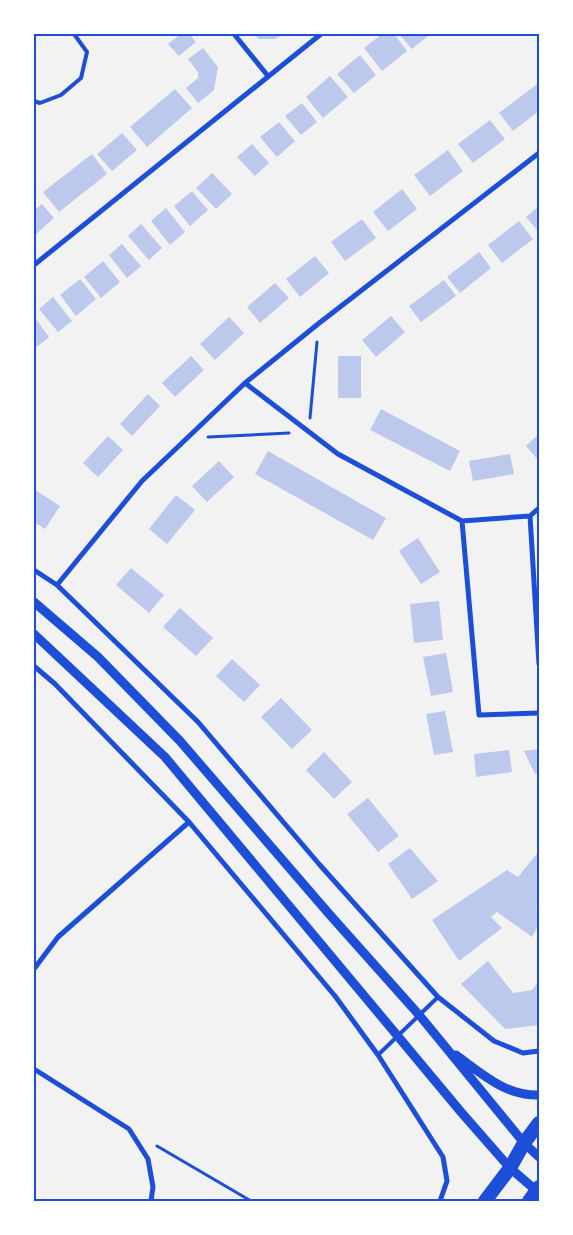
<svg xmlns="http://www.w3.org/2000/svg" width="573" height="1235" font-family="Poppins,sans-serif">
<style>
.building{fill:#bdc9ec}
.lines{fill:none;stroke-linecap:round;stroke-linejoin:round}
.path{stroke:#1d4ed8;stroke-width:3}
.service{stroke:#1d4ed8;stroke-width:4}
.minor{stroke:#1d4ed8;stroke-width:5}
.tertiary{stroke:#1d4ed8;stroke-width:9}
.trunk{stroke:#1d4ed8;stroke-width:14}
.neatline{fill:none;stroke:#1d4ed8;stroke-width:2}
</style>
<rect width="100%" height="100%" fill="#f2f2f2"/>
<!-- building -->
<path class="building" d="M181,34H189L196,42L179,56L168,44Z
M254,34H284L275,39H259Z
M382,34H394L407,51L382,71L364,48Z
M399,34H430L412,49Z
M203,48L218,67L214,90L198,103L186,88L198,78V72L188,59Z
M360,55L376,75L354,93L337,74Z
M330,76L348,97L323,118L306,97Z
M537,84L539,88V111L513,131L499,113Z
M175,89L192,108L147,147L130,127Z
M302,103L317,122L301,135L285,116Z
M490,120L505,139L473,163L458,144Z
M279,122L295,141L277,157L260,137Z
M122,133L137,150L112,171L97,154Z
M252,144L269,163L255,176L237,157Z
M448,150L463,171L430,196L414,175Z
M92,154L107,174L59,212L43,192Z
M212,173L232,194L216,209L196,188Z
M402,189L417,209L388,231L373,212Z
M192,191L208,210L190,226L174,206Z
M42,204L54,218L34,236V211Z
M539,206V230L538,231L526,217Z
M166,208L185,232L170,245L151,221Z
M362,219L376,238L345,261L331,242Z
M519,221L533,239L502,263L488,245Z
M141,224L162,248L149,260L128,236Z
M122,244L141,266L127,278L109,255Z
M479,252L491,268L460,293L447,277Z
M315,256L329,273L300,297L286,279Z
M103,261L120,282L101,298L84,277Z
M80,279L96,299L76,316L60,295Z
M444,280L456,296L421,322L409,306Z
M275,283L289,298L260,323L247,307Z
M53,297L72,321L58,332L39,309Z
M391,316L405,332L376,357L362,340Z
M229,317L244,333L215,360L200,344Z
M35,318L49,337L34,349V319Z
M191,356L204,370L175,397L162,383Z
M338,356H361V398H338Z
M148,394L160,406L132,436L120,424Z
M381,409L460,451L450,471L370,430Z
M539,434V459L538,460L526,446Z
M108,436L123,450L98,477L83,463Z
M268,451L386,518L373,540L255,474Z
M510,454L514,474L473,481L469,461Z
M219,461L234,477L207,502L192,486Z
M34,489L60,506L45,529L34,522Z
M176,495L195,510L167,544L149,529Z
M418,538L440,572L421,584L399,551Z
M131,568L164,595L149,613L116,585Z
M439,601L443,640L414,643L410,604Z
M180,608L213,638L196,656L163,627Z
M446,653L453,692L431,696L423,657Z
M232,659L260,685L244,702L216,676Z
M281,698L312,730L292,749L261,717Z
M445,711L453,752L434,755L426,714Z
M539,749V773L535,774L524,751Z
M509,750L512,772L476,777L474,754Z
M324,752L352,782L334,799L306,770Z
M368,798L399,836L378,852L347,814Z
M410,848L438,881L412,899L388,864Z
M539,851V902L536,907L539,909V924L532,937L497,912L491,917L502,928L459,961L432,920L507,870L518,877Z
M488,961L513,993L532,990L539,981V1025L505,1029L461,984Z"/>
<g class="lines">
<!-- path -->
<path class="path" d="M310,418L317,342
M208,437L289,433
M157,1146L251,1201"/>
<!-- service -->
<path class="service" d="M34,101L40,103L61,95L81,78L87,52L74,34
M378,1055L438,997"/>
<!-- minor -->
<path class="minor" d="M234,34L268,76
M34,265L321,34
M245,383L338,454L462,521L530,516L539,508
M530,516L539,664
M462,521L479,715L539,713
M34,570L57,585L198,722L319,864L438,997L494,1041L523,1053L539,1051
M57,585L142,481L245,383L318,324L539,153
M34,666L55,684L189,822L335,996L378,1055L443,1157L447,1181L440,1201
M34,969L58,937L189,822
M34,1069L129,1129L148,1159L153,1187L151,1201"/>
<!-- tertiary -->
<path class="tertiary" d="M34,602L98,657L180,741L330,915L420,1016L524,1143L539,1157
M34,634L165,757L461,1112L510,1168L539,1193
M456,1055C482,1074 506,1096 539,1095"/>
<!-- trunk -->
<path class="trunk" d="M485,1201L510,1168L524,1143L539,1123
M529,1201L539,1187"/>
</g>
<!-- border -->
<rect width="573" height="1235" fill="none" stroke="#ffffff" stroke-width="70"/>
<rect x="35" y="35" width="503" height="1165" class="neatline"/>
</svg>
